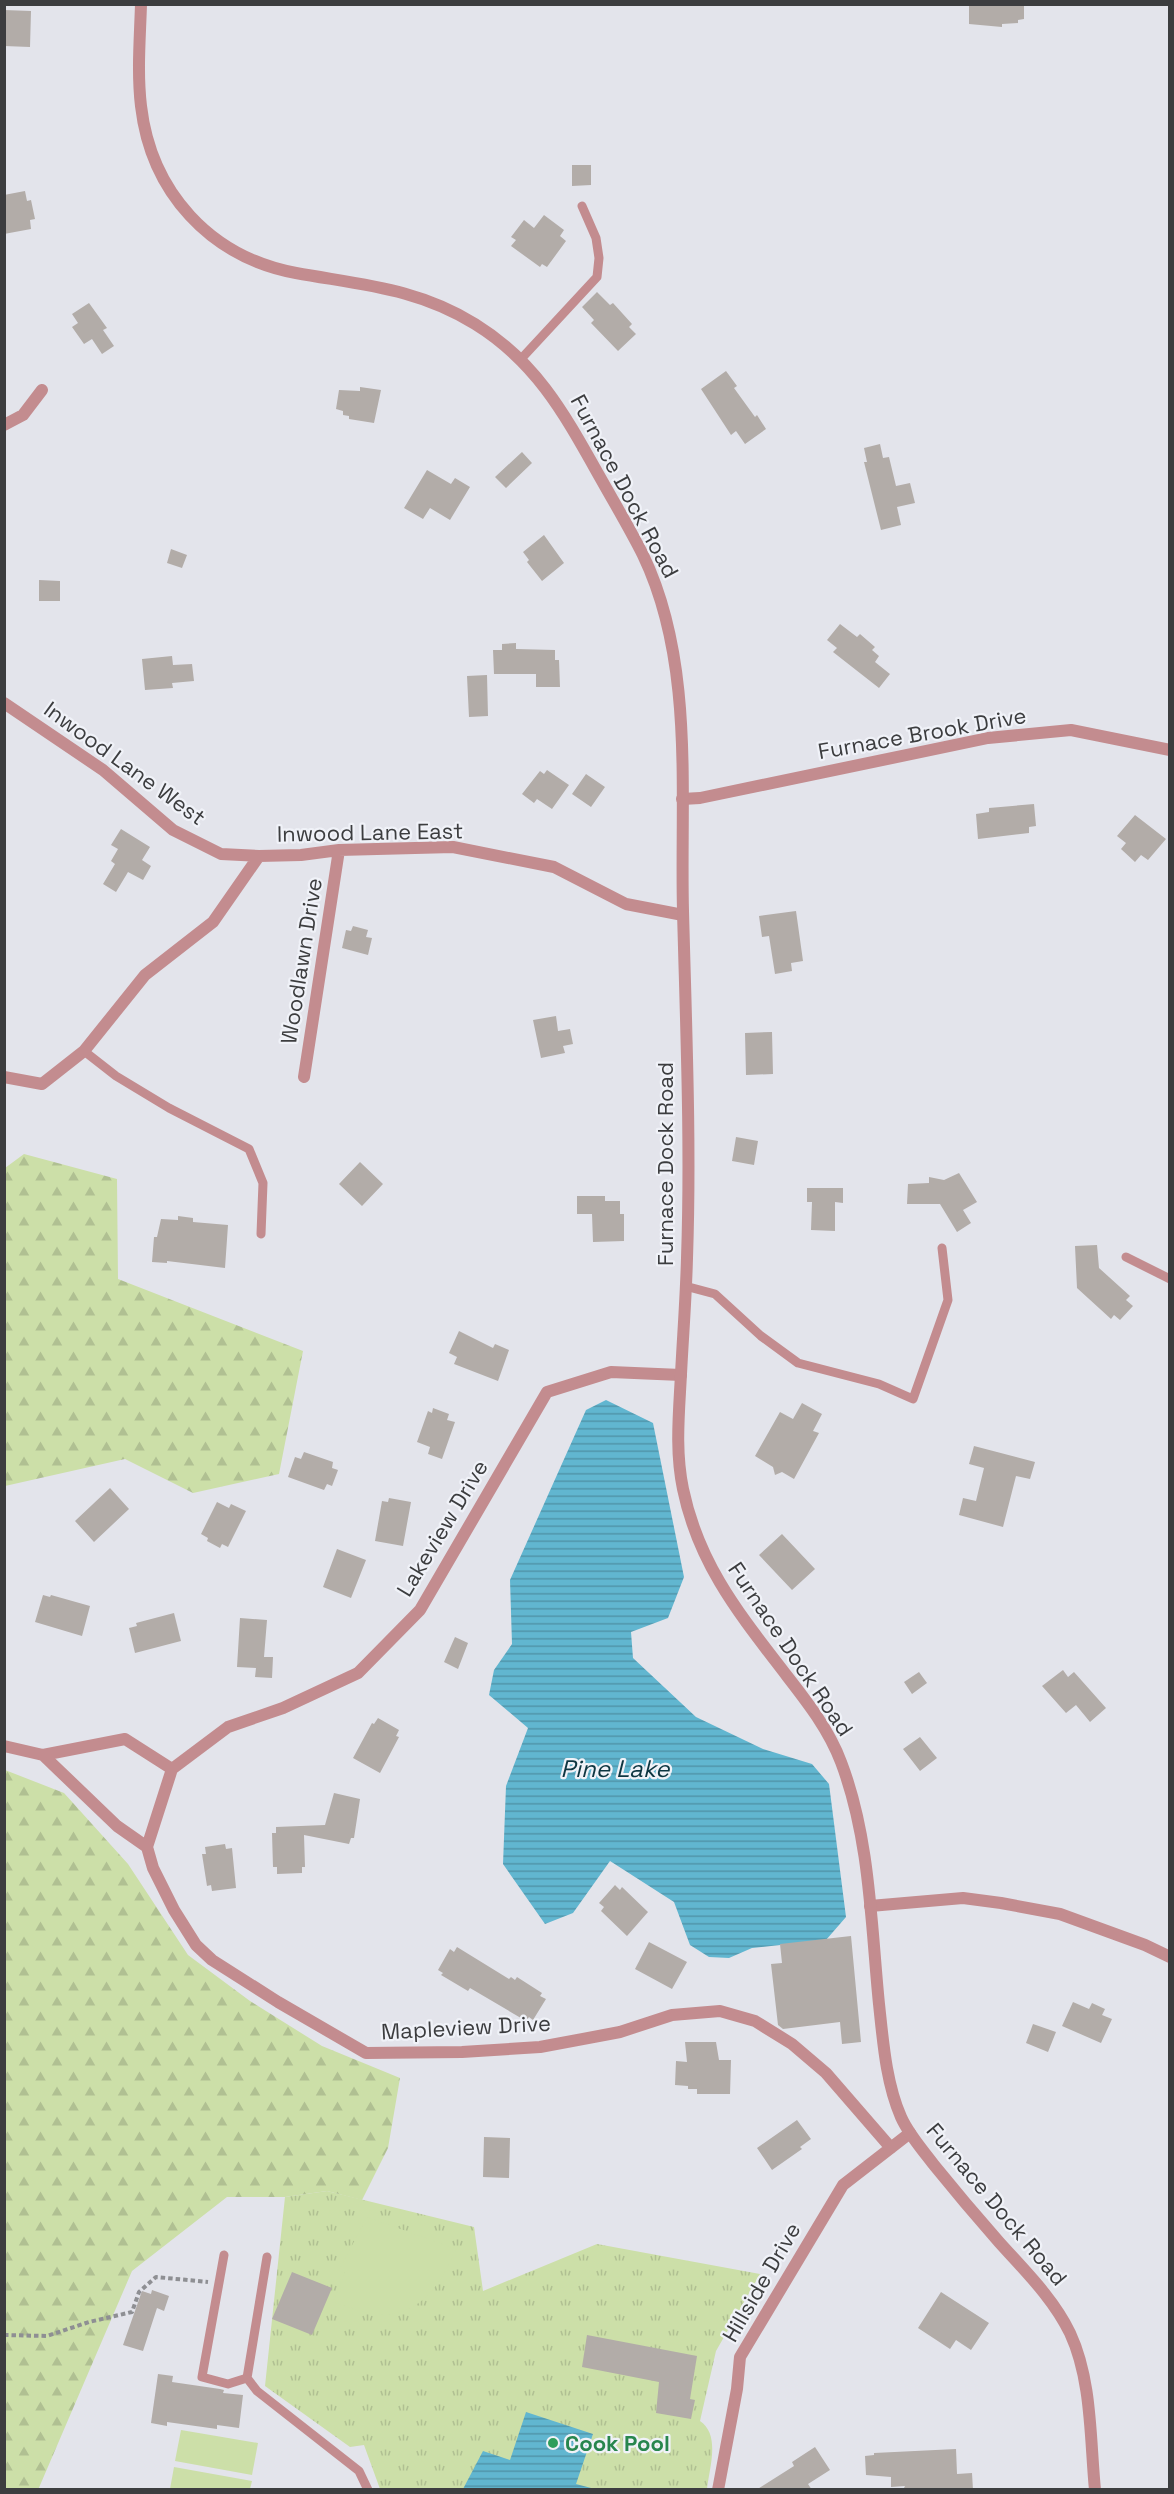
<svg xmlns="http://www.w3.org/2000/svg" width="1174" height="2494" font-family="'Space Grotesk',sans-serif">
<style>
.grass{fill:url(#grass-tufts)}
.forest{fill:url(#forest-firs)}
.pitch{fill:#ccdfa8}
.water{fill:url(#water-rules)}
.building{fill:#b2aca8}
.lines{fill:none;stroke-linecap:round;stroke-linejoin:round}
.path{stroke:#8e8f93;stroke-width:4;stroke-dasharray:4.5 3;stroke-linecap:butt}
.service{stroke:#c38c8f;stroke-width:9}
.minor{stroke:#c38c8f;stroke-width:12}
.tertiary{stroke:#c38c8f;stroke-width:12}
.leisure-dot{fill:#2e9e5b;stroke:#f0f2f8;stroke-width:2}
.labels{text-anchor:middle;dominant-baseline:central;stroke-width:4.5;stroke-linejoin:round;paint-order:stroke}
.street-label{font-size:22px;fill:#3c3d3f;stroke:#f0f2f8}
.leisure-label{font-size:22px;font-weight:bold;fill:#27864d;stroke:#f0f2f8;text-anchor:start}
.water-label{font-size:24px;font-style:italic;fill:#0d3641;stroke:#f0f2f8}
</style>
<defs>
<pattern id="grass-tufts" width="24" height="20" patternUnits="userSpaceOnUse" patternTransform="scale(1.5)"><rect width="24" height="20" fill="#ccdfa8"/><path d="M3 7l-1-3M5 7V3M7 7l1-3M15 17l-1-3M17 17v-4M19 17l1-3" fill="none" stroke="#b0c092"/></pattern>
<pattern id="forest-firs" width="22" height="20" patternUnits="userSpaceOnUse" patternTransform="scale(1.5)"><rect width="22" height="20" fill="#ccdfa8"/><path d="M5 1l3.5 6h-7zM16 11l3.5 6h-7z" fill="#b0c092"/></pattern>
<pattern id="water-rules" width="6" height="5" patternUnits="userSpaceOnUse" patternTransform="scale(1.5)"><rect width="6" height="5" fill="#61b6d0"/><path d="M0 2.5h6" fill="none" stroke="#5195aa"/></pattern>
</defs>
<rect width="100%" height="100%" fill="#e3e4eb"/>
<!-- grass -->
<path class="grass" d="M327,2191L474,2227L483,2291L597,2244L760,2274L716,2351L700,2421C721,2435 709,2469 707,2489H380L364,2445L350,2447L265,2386L285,2197Z"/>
<!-- forest -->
<path class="forest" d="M24,1154L117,1179L118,1279L303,1351L279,1474L193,1493L125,1459L5,1486V1168Z
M5,1770L64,1793L128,1864L188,1955L250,2001L322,2046L400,2078L388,2148L362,2200L327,2191L285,2197H227L132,2271L38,2490L4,2489Z"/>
<!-- pitch -->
<path class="pitch" d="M367,2217L456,2249C442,2282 423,2313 383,2315C367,2315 348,2306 333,2302L345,2273L339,2270Z
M181,2430L258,2443L252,2475L175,2461Z
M174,2467L252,2481L250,2489H170Z"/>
<!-- water -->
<path class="water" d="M606,1400L653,1423L684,1577L668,1618L631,1632L633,1658L696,1717L763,1749L812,1764L829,1784L846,1917L826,1940L752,1948L729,1958L709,1957L690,1945L674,1902L610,1861L573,1913L545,1924L503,1864L506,1786L528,1728L489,1695L494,1670L512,1644L510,1580L586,1410Z
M526,2412L593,2434L576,2484L595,2489H463L483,2451L510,2460Z"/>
<!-- building -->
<path class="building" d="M969,4H1024V19L1018,20V23L1002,24V27L969,24Z
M4,10L31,11L30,47L4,46Z
M572,165H591V185L572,186Z
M25,191L27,201L31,200L35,219L30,220L31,229L4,234V195Z
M544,215L564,230L560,236L566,241L547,267L542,264L540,267L511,246L516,240L511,237L524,220L534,228Z
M597,292L610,305L613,303L632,324L629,327L636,334L618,351L591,323L594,320L582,307Z
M89,303L107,328L103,330L114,346L102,354L92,339L84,344L72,327L78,323L72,314Z
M726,371L737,386L734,388L755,417L757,415L766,429L745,444L736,431L731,435L701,389Z
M360,387L381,390L374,423L349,419V416L343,415V411L336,409L339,390L360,391Z
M880,444L883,458L889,457L896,486L910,483L915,503L897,507L901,525L881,530L864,462H867L864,448Z
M522,452L532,463L506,488L495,477Z
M427,470L451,484L455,478L470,487L450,520L430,508L423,519L404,508Z
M544,535L564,563L542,581L527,562L529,560L523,552Z
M171,549L187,555L182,568L167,563Z
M39,580L60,581V601H39Z
M840,624L857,637L860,634L875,647L872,650L879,656L875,662L890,674L879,688L833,652L837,648L827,640Z
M516,643V649L555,650V660H559L560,687H536V674H494L493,650H502V644Z
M172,656L173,665L192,664L194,681L172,683L173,688L145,690L142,659Z
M487,675L488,716L469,717L467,676Z
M547,770L569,785L552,809L537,799L534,803L522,794L540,771L544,774Z
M586,774L605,787L591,807L572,794Z
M1034,804L1036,826L1029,827V833L978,839L976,814L989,812V808Z
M1135,815L1166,839L1148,860L1141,855L1135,862L1121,849L1126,843L1117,836Z
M121,829L150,847L142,860L151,866L143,880L128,872L116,892L103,884L115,864L111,861L118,849L111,845Z
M796,911L803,961L791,963L792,971L775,974L769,936L762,937L759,916Z
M353,926L368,930L366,937L372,938L368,955L342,948L346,930L351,931Z
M556,1016L558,1031L570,1029L573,1044L563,1046L565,1053L541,1058L533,1020Z
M772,1032L773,1074L746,1075L745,1033Z
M736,1137L758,1141L754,1165L732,1161Z
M360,1162L383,1184L362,1206L339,1184Z
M959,1173L977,1202L963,1210L971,1223L957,1232L940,1204H907L908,1184L929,1183V1177L944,1180Z
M807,1188H843V1203L835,1202V1231L811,1230L812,1202H807Z
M577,1196H605V1201H620V1214H624V1241L593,1242L592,1214H577Z
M178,1216L193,1218V1222L228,1225L225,1268L167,1261V1263L152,1262L154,1237H157L161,1219L178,1220Z
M1097,1245L1099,1268L1130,1296L1126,1300L1133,1306L1120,1320L1114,1315L1111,1319L1077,1288L1075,1246Z
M459,1331L493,1348L495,1344L509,1350L498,1381L454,1364L457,1357L449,1353Z
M802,1403L822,1414L813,1431L819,1433L794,1479L782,1472L775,1475L773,1467L755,1456L780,1412L793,1419Z
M433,1408L449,1414L447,1420L455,1422L442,1459L428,1454L430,1447L417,1442L428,1411L432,1413Z
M974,1446L1035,1462L1030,1479L1016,1476L1003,1527L959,1515L963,1498L976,1501L984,1468L969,1464Z
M304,1452L333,1462L332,1468L338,1470L332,1486L327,1484L324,1490L288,1477L295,1457L301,1459Z
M110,1488L129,1509L94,1542L75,1521Z
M389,1498L411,1502L403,1546L375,1541L382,1501L388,1502Z
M217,1502L229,1508L231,1504L246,1511L228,1547L222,1544L220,1548L207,1541L208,1538L201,1534Z
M782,1534L815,1569L792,1590L759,1555Z
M337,1549L366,1560L351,1598L323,1587Z
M43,1595L50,1597L51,1595L90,1606L82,1636L35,1622Z
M174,1613L181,1641L135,1653L129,1628L137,1626L136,1623Z
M240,1618L267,1620L264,1657H273L272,1678L255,1677L256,1668L237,1667Z
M455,1637L468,1643L458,1669L444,1662Z
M1063,1670L1068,1677L1074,1672L1106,1708L1090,1722L1076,1705L1066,1713L1042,1686Z
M919,1672L927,1683L912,1694L904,1682Z
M378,1718L399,1730L396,1736L399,1737L380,1773L353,1758L372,1723L374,1724Z
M920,1737L937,1758L920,1771L903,1749Z
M334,1793L360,1799L354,1838H351L349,1844L304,1835L305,1867H302V1873L277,1874V1867H273L272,1833H276V1827L325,1825Z
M225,1844L226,1849L232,1848L236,1888L212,1891L211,1885L207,1886L202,1854H206L205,1847Z
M615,1885L620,1890L622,1887L648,1912L627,1936L601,1911L604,1907L599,1903Z
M851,1936L861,2042L842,2044L840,2022L783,2029L778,2025L771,1964L782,1963L780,1944Z
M649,1942L687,1962L672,1989L635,1969Z
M457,1947L509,1979L511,1977L515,1980L517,1977L542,1993L540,1996L546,1999L533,2020L529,2017L526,2021L470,1988L468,1991L441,1975L443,1973L438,1970L450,1949L454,1952Z
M1073,2002L1089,2009L1092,2003L1105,2009L1102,2015L1112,2019L1101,2043L1062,2026Z
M1033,2024L1056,2032L1048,2052L1026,2043Z
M685,2042H716L719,2060H731L730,2094H697V2089H688V2086L675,2085L676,2061L687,2062Z
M797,2120L811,2139L800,2147L802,2149L772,2170L757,2148Z
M484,2137L510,2138L509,2178L483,2177Z
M292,2272L332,2288L312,2335L272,2319Z
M152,2290L169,2296L164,2311L157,2308L143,2351L123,2345L142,2291L151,2294Z
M941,2292L989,2323L971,2350L956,2340L950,2349L918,2328Z
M587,2335L697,2356L690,2399L695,2400L691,2419L656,2413L659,2382L582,2367Z
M158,2374L173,2376L172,2382L220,2389L224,2390L223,2393L243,2395L239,2428L217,2425V2429L167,2422V2426L151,2423Z
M815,2447L830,2470L808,2484L812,2490H756L794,2466L792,2462Z
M956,2449L957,2474L972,2473L973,2490H903L905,2486L891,2487V2477L866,2475L865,2456L874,2455V2453Z"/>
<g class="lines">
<!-- path -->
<path class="path" d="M4,2335L47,2336L89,2322L132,2312L139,2292L156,2277L208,2282"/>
<!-- service -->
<path class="service" d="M521,359L597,277L599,258L596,238L582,206
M84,1051L116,1076L169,1108L249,1149L263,1183L261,1234
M1126,1257L1170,1279
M685,1286L715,1294L761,1336L798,1363L879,1384L913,1399L948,1300L942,1248
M224,2255L202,2377L228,2384L247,2378
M267,2257L247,2378L257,2391L359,2471L368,2490"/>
<!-- minor -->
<path class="minor" d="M4,425L23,415L42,390
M4,703L103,770L173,830L221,854L259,856
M682,799L700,798L988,738L1071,730L1170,750
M4,1077L42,1084L84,1051L145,975L213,922L259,856L301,855L339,850L453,847L554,867L626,904L683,915
M304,1077L339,850
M4,1746L43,1755L125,1739L172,1769L228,1727L283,1708L358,1673L420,1610L547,1392L611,1372L681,1375
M43,1755L117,1826L147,1847L153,1868L174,1910L196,1945L212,1960L278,2002L366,2053L462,2052L540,2047L620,2032L672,2015L720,2011L755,2021L792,2044L826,2073L891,2148
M147,1847L172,1769
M870,1906L963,1898L1001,1903L1060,1914L1145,1945L1170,1957
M718,2490L737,2389L740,2357L843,2185L910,2133"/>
<!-- tertiary -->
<path class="tertiary" d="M141,4C140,38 137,72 141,106C151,192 210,257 296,273C362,285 417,288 475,324C538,363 566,417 601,479C615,504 630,529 643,555C695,663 680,795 683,911C686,1027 691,1143 687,1258C686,1297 683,1335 681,1374C679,1413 675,1451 683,1489C699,1566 741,1616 787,1676C808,1703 829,1730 841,1762C870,1838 871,1924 879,2004C883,2041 886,2083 901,2117C909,2135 922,2149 934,2165C955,2191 977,2217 999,2242C1025,2271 1053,2298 1070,2333C1092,2380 1090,2439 1095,2490"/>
</g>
<!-- markers -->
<circle class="leisure-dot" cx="553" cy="2443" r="6"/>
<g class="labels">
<!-- street labels -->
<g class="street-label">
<text transform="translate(625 486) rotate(62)">Furnace Dock Road</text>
<text transform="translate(922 733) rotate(-10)">Furnace Brook Drive</text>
<text transform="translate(125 763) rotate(36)">Inwood Lane West</text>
<text transform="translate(370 832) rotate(-1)">Inwood Lane East</text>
<text transform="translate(301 961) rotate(-81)">Woodlawn Drive</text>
<text transform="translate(665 1164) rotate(-90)">Furnace Dock Road</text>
<text transform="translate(442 1528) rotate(-59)">Lakeview Drive</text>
<text transform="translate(791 1649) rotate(56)">Furnace Dock Road</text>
<text transform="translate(466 2027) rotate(-3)">Mapleview Drive</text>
<text transform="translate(997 2204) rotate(50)">Furnace Dock Road</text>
<text transform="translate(761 2282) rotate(-60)">Hillside Drive</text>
</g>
<!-- leisure labels -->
<g class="leisure-label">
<text x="565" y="2443">Cook Pool</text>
</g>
<!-- water labels -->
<g class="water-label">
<text x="615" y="1768">Pine Lake</text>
</g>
</g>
<!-- border -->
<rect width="1174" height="2494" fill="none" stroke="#3c3d3f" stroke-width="12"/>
</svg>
